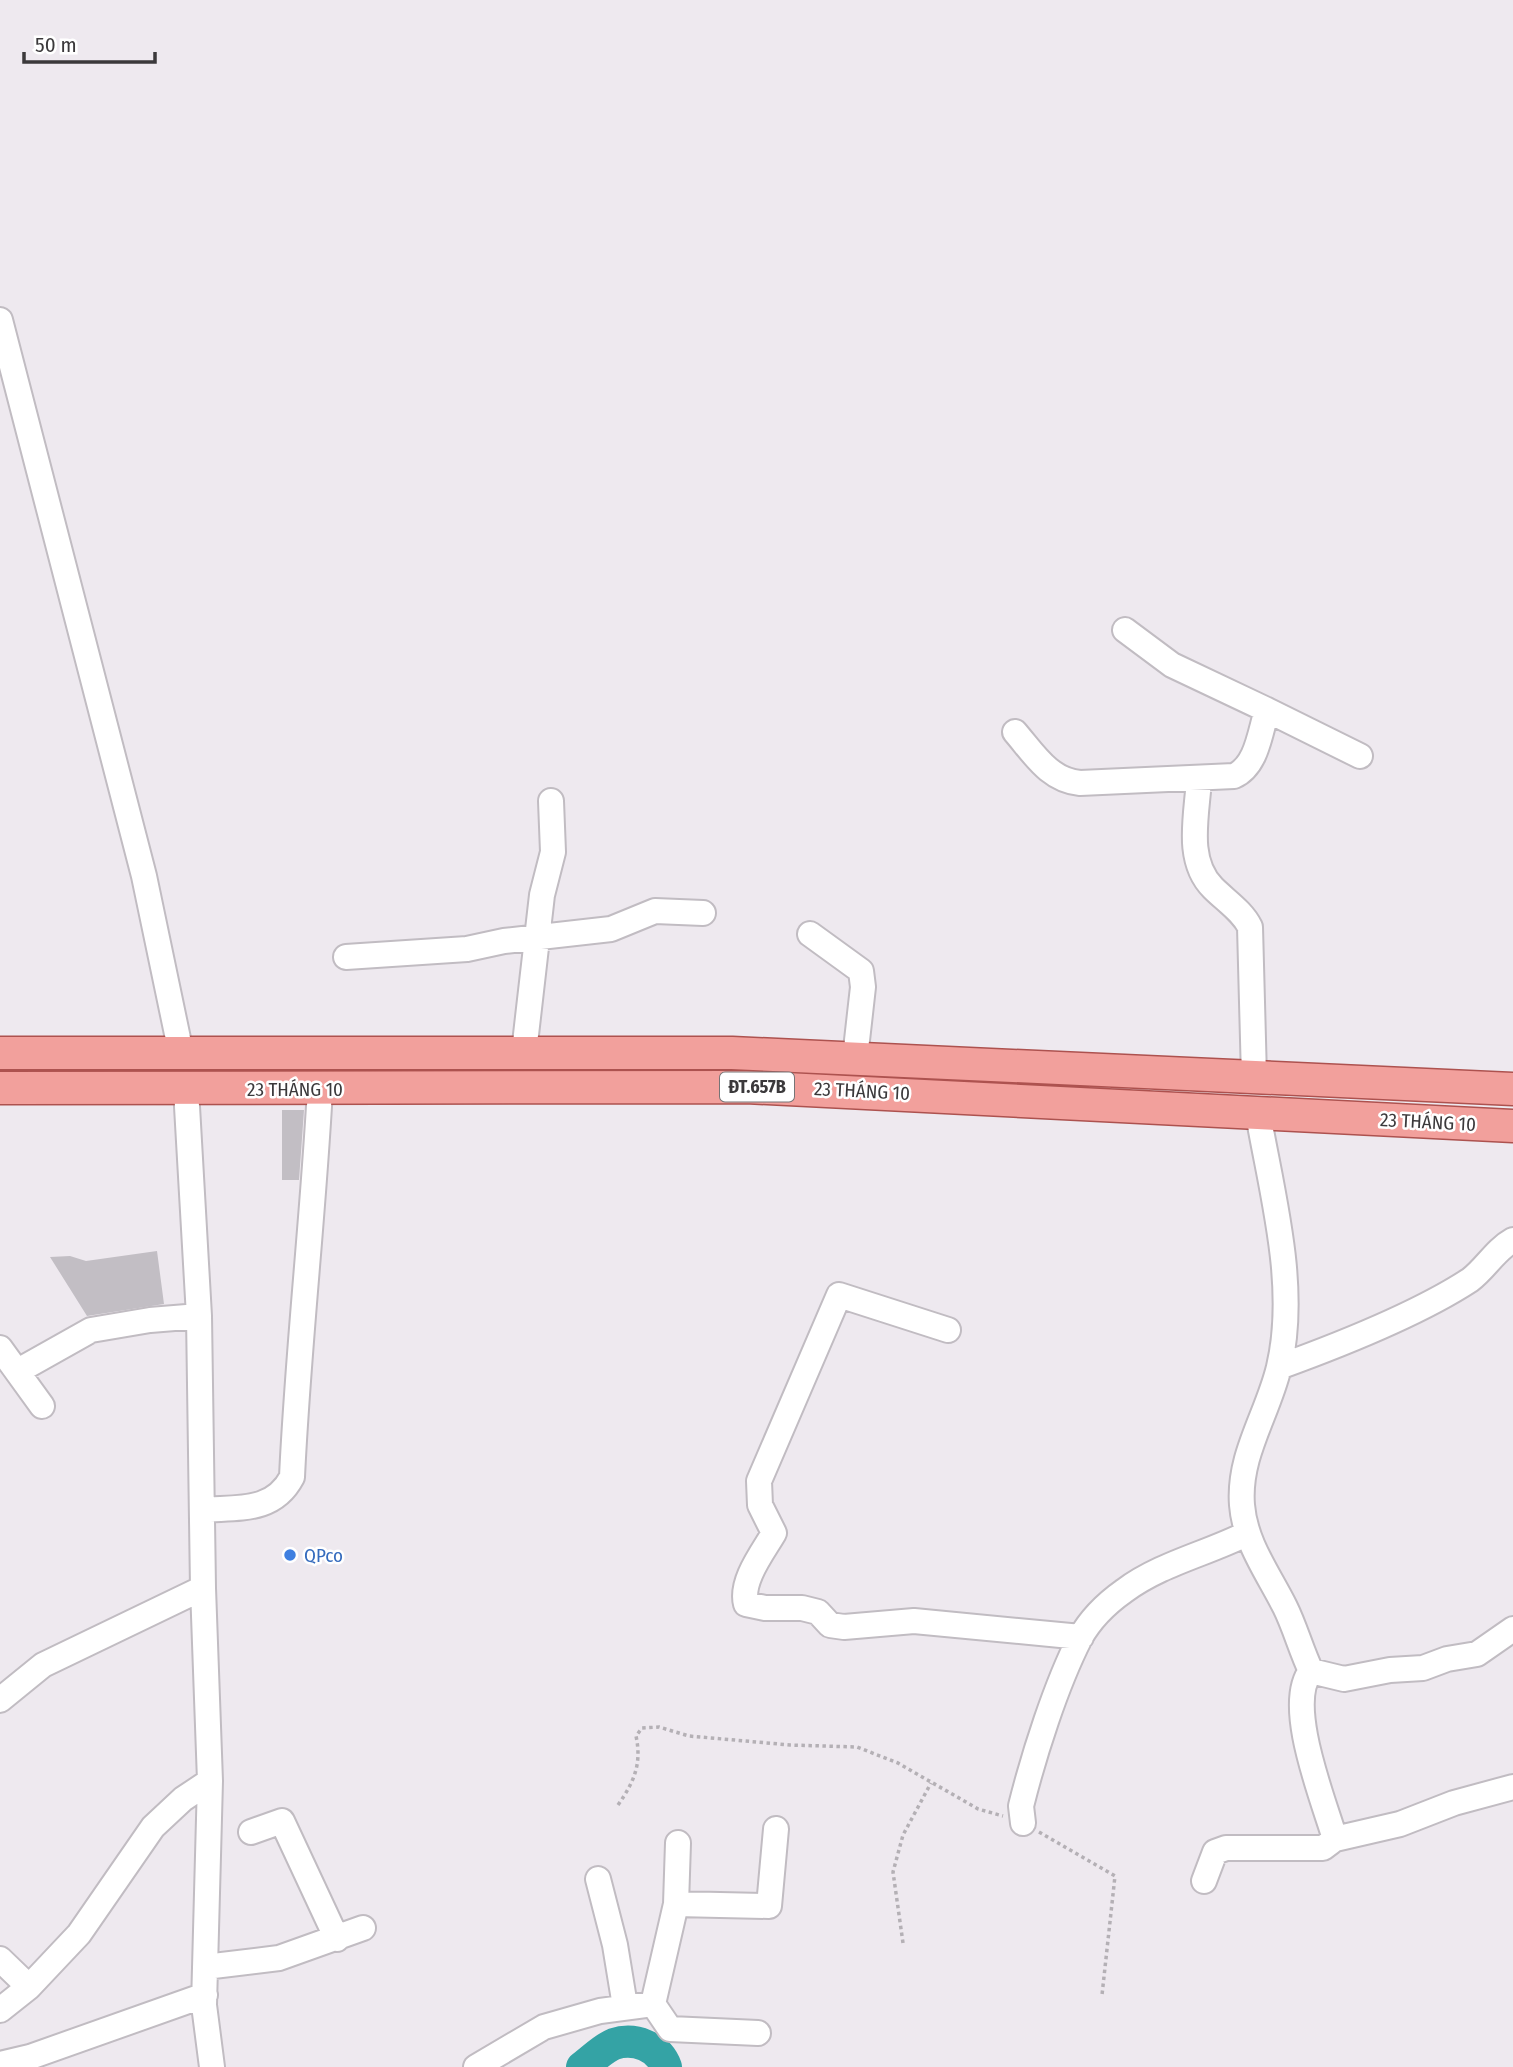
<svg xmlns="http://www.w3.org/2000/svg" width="1513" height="2067" font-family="'Fira Sans Condensed',sans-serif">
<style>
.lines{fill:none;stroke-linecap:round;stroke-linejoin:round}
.river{stroke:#34a3a5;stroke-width:32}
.building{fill:#c2bec4}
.minor-casing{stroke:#c1bcc2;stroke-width:28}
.major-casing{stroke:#ad524f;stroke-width:35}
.path{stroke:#b4b0b5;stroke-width:3.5;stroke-dasharray:3.5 3.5;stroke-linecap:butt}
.minor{stroke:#fff;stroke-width:24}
.major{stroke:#f2a09c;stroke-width:32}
.shop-dot{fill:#3f7fe0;stroke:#fff;stroke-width:2.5}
.labels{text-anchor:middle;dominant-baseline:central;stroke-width:5;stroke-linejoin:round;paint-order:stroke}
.shield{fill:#fff;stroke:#767476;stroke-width:2}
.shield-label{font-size:18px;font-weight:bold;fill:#3b393b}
.street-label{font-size:19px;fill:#3b393b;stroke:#fff}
.shop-label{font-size:19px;fill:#366cbe;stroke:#fff;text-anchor:start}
</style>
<rect width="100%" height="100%" fill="#eee9ef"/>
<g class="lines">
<!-- river -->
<path class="river" d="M582,2067C592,2060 602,2049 614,2044C635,2037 659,2047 666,2067"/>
</g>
<!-- building -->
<path class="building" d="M282,1110H304L299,1180H282Z
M157,1251L164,1304L87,1316L50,1257L70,1256L86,1261Z"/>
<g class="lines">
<!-- minor casing -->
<g class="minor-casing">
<path id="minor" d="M0,320L144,876L181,1053
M1125,630L1172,665L1267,710
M1015,732C1034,754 1049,780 1080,783L1234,776C1257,766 1260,732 1267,710L1360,756
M1199,779C1197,815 1185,860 1213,888C1226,901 1242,911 1250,927L1254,1077
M810,934L861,971L863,987L855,1058
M346,957L467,949L504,941L611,929L655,911L703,913
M524,1052L542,895L553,852L551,801
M186,1089L199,1316L203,1588L210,1781L204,2005L212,2067
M1258,1114C1272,1194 1298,1286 1279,1367C1268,1414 1238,1455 1242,1505C1245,1543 1268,1573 1285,1607C1295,1627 1301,1650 1311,1671L1344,1679L1390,1670L1423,1668L1447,1659L1477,1654L1513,1629
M948,1330L839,1295L759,1481L760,1505L774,1533C763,1552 740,1581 746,1604L765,1608H802L818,1612L830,1625L844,1627L914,1621L1081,1637
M0,1348L42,1406
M1279,1367C1337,1346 1418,1314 1470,1280C1486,1268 1495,1250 1513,1240
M18,1371L91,1330L150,1320L199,1316
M202,1510C238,1507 273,1513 292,1477C298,1348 313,1219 320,1089
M1311,1671C1284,1704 1324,1801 1335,1839
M0,1700L43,1665L203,1588
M1023,1823L1021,1806C1034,1754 1056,1685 1080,1638C1090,1620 1107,1603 1124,1591C1160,1564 1206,1554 1246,1534
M251,1832L282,1821L337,1939
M598,1879L615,1945L625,2006
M1204,1881L1215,1852L1226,1848H1323L1335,1839L1400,1824L1454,1803L1513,1787
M676,1904L678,1843
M0,1959L29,1987
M205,1967L279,1958L363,1928
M653,2004L670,2029L758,2033
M0,2010L29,1987L79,1934L153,1827L183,1799L210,1781
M0,2064L30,2057L205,1995
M476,2067L544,2027L600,2011L653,2004L676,1904L769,1906L776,1829"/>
</g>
<!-- major casing -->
<g class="major-casing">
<path id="major" d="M0,1053H732L1513,1089
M0,1088L746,1087L1513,1126"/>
</g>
<!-- path -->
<path class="path" d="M618,1805C634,1782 642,1764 636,1736L642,1728L659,1727L689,1736L790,1745L857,1747L898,1763L978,1809L1003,1816
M1039,1832L1115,1876L1102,1995
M903,1943L893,1872L903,1835L931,1783"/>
<!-- minor -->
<use href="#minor" class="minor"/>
<!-- major -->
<use href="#major" class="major"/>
</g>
<!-- markers -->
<circle class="shop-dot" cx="290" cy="1555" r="7"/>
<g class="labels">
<!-- shield labels -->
<rect class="shield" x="720" y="1072.5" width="74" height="29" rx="5"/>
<g class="shield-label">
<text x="757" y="1087">ĐT.657B</text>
</g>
<!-- street labels -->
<g class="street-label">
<text x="295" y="1089">23 THÁNG 10</text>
<text transform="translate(862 1091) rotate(3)">23 THÁNG 10</text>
<text transform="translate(1428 1122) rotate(3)">23 THÁNG 10</text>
</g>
<!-- shop labels -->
<g class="shop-label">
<text x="304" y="1555">QPco</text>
</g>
</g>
<!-- scale -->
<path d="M24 52v10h131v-10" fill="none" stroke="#3b393b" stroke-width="3.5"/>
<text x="35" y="52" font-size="21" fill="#3b393b" stroke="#ffffff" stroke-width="5" paint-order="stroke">50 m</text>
</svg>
